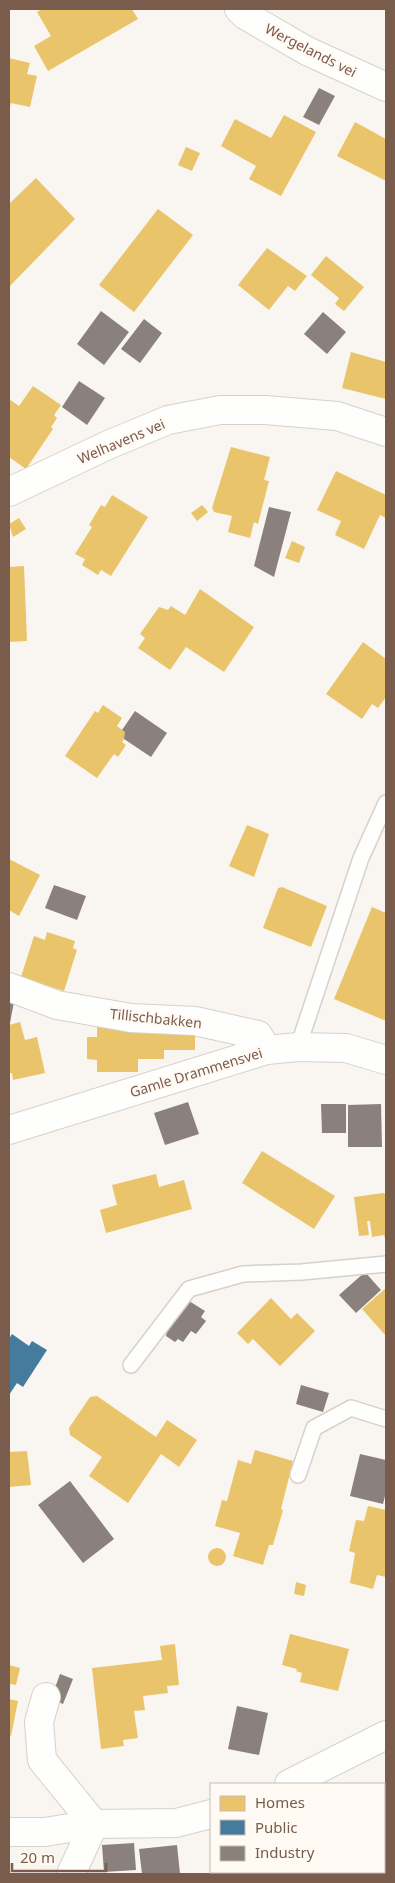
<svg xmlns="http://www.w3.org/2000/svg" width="395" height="1883" font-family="'Noto Sans',sans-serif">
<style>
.homes{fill:#e9c46a}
.public{fill:#457b9d}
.industry{fill:#8a817c}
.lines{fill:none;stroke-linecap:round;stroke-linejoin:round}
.lane-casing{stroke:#d7d1cb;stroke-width:18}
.street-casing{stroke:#d7d1cb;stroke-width:30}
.lane{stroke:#fefefd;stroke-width:15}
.street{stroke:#fefefd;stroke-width:28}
.labels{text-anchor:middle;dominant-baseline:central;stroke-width:5;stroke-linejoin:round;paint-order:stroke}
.street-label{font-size:14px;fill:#7a5c4d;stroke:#fffaf3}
</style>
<rect width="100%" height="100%" fill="#f9f5f0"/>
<!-- homes -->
<path class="homes" d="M42,9H132L138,19L48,71L34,46L51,36L37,12Z
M9,58L30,63L27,74L37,76L30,107L11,103L9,110Z
M284,115L316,132L281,196L249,179L256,166L221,146L235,119L271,138Z
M355,122L386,139V181L337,156Z
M186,147L200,153L192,171L178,165Z
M36,178L75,219L9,287V204Z
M158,209L193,235L134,312L99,285Z
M267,248L307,276L295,291L288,286L269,310L238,285Z
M326,256L364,287L344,311L335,304L339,298L311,275Z
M351,352L386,362V399L342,388Z
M33,386L61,405L54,415L57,418L51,427L53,429L26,469L9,457V399L19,406Z
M231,447L270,457L264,480L269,481L258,524L254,522L250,538L228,532L232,516L214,512L212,508Z
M336,471L386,495V518L380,515L364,549L335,535L341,521L317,510Z
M112,495L148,517L111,576L101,570L98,575L82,565L85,559L75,554L92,527L89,525L101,505L105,507Z
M202,505L208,512L197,521L191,513Z
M19,518L26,529L13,537L9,524Z
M292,541L305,547L299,563L285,558Z
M24,566L27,641L9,642V567Z
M200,589L254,627L224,672L186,647L170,670L138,648L145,638L140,634L159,607L168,610L171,606L185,615Z
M363,642L386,659V697L378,708L372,704L362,719L326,694Z
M103,705L122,718L117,726L125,732L126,736L122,742L126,745L118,757L114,754L97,778L65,756L95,711L98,713Z
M247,825L269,834L254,877L229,866Z
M9,859L40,875L19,916L9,910Z
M282,887L327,906L311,947L263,928L278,888Z
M372,907L386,913V1021L334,999Z
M47,932L75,941L73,948L77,950L64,991L21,977L34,936L45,940Z
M20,1022L25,1040L37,1037L45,1073L13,1080L12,1073H9V1025Z
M97,1024L195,1026V1050H164V1059H138V1072H97V1060L87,1059V1037H97Z
M262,1151L335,1196L314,1229L242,1183Z
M156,1174L159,1187L184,1180L192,1209L106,1233L100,1210L117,1205L112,1185Z
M383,1193L386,1194V1242L384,1235L372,1237L370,1221H367L369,1235L359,1236L354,1197Z
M386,1288V1336L362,1309Z
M271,1298L291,1319L297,1313L315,1331L280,1366L253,1339L248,1344L237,1333Z
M97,1396L156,1437L167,1420L197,1440L179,1467L161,1454L128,1503L89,1476L102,1457L70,1435L69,1428L90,1397Z
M255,1450L293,1461L281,1509L283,1510L273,1545H269L263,1565L233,1556L240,1533L215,1526L222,1500L227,1501L238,1460L251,1464Z
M27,1451L31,1485L9,1487V1452Z
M368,1506L386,1510V1577L377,1575L373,1589L350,1583L355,1553L349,1551L356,1520L364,1521Z
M208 1557a9 9 0 1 1 18 0a9 9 0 1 1-18 0Z
M296,1582L306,1585L304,1596L294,1594Z
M290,1634L349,1649L338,1691L300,1682L302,1673L296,1671L297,1669L282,1665Z
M175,1644L179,1685L167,1686L168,1693L143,1696L145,1710L134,1711L138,1738L123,1740L124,1746L101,1749L92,1668L162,1660L160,1646Z
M9,1665L20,1668L16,1685L10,1684V1688Z
M9,1699L18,1701L11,1736L9,1735Z"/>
<!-- public -->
<path class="public" d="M12,1334L29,1346L32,1341L47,1350L23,1387L17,1383L9,1395V1339Z"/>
<!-- industry -->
<path class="industry" d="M319,88L335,96L319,125L303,117Z
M101,311L129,332L104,365L77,344Z
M323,312L346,332L327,354L304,334Z
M144,319L162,333L140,363L121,349Z
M79,381L105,398L87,425L62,407Z
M269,507L291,512L274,577L254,566Z
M135,711L167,733L151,757L124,739L125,732L122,730Z
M54,885L86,896L77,920L45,908Z
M9,1001L14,1002L10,1023H9Z
M188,1102L199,1134L165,1145L154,1113Z
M321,1104H346V1133H322Z
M381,1104L382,1147H348V1105Z
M365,1272L381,1290L356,1313L339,1295Z
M189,1301L205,1311L201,1317L206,1321L196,1334L191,1331L183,1342L178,1339L175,1342L166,1336L167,1332Z
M301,1385L329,1393L323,1412L296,1404Z
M360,1454L386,1460V1492L383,1504L350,1496Z
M70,1481L114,1539L83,1563L38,1505Z
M60,1674L73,1679L63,1704L51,1699Z
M237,1706L268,1713L259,1755L228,1749Z
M134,1843L136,1870L104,1872L102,1845Z
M177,1845L180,1874H142L139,1849Z"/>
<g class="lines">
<!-- lane casing -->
<g class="lane-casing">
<path id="lane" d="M298,1047L361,858L386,803
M131,1365L189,1289L243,1274L302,1272L386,1264
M298,1475L314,1428L351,1408L386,1419"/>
</g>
<!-- street casing -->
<g class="street-casing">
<path id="street" d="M239,9L245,15L307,51L386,87
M9,492L108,445L168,420L220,410H265L337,416L386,432
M9,987L57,1005L131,1018L195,1021L258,1035L267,1050
M9,1130L267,1050L298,1047L346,1048L386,1060
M46,1697L39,1722L42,1760L94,1824L71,1874
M289,1784L386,1735
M9,1832H45L94,1824L176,1823L211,1814"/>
</g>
<!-- lane -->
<use href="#lane" class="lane"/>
<!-- street -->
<use href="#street" class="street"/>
</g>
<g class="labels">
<!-- street labels -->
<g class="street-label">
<text transform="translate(311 50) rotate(27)">Wergelands vei</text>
<text transform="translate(121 441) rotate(-23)">Welhavens vei</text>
<text transform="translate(156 1018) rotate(6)">Tillischbakken</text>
<text transform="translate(196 1072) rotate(-17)">Gamle Drammensvei</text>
</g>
</g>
<!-- border -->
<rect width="395" height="1883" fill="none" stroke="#7a5c4d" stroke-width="20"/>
<!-- legend -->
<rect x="210" y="1783" width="175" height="90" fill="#fffaf3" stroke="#cabbb1"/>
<rect x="220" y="1796" width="25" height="15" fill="#e9c46a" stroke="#cabbb1"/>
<text x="255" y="1808" font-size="15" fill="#7a5c4d">Homes</text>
<rect x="220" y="1820" width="25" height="15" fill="#457b9d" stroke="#cabbb1"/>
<text x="255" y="1833" font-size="15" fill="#7a5c4d">Public</text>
<rect x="220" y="1846" width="25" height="15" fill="#8a817c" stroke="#cabbb1"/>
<text x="255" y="1858" font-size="15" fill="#7a5c4d">Industry</text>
<!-- scale -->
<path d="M12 1863v8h94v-8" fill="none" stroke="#7a5c4d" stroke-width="2.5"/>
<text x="20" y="1863" font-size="15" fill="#7a5c4d" stroke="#fffaf3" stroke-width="4" paint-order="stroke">20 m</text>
</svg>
